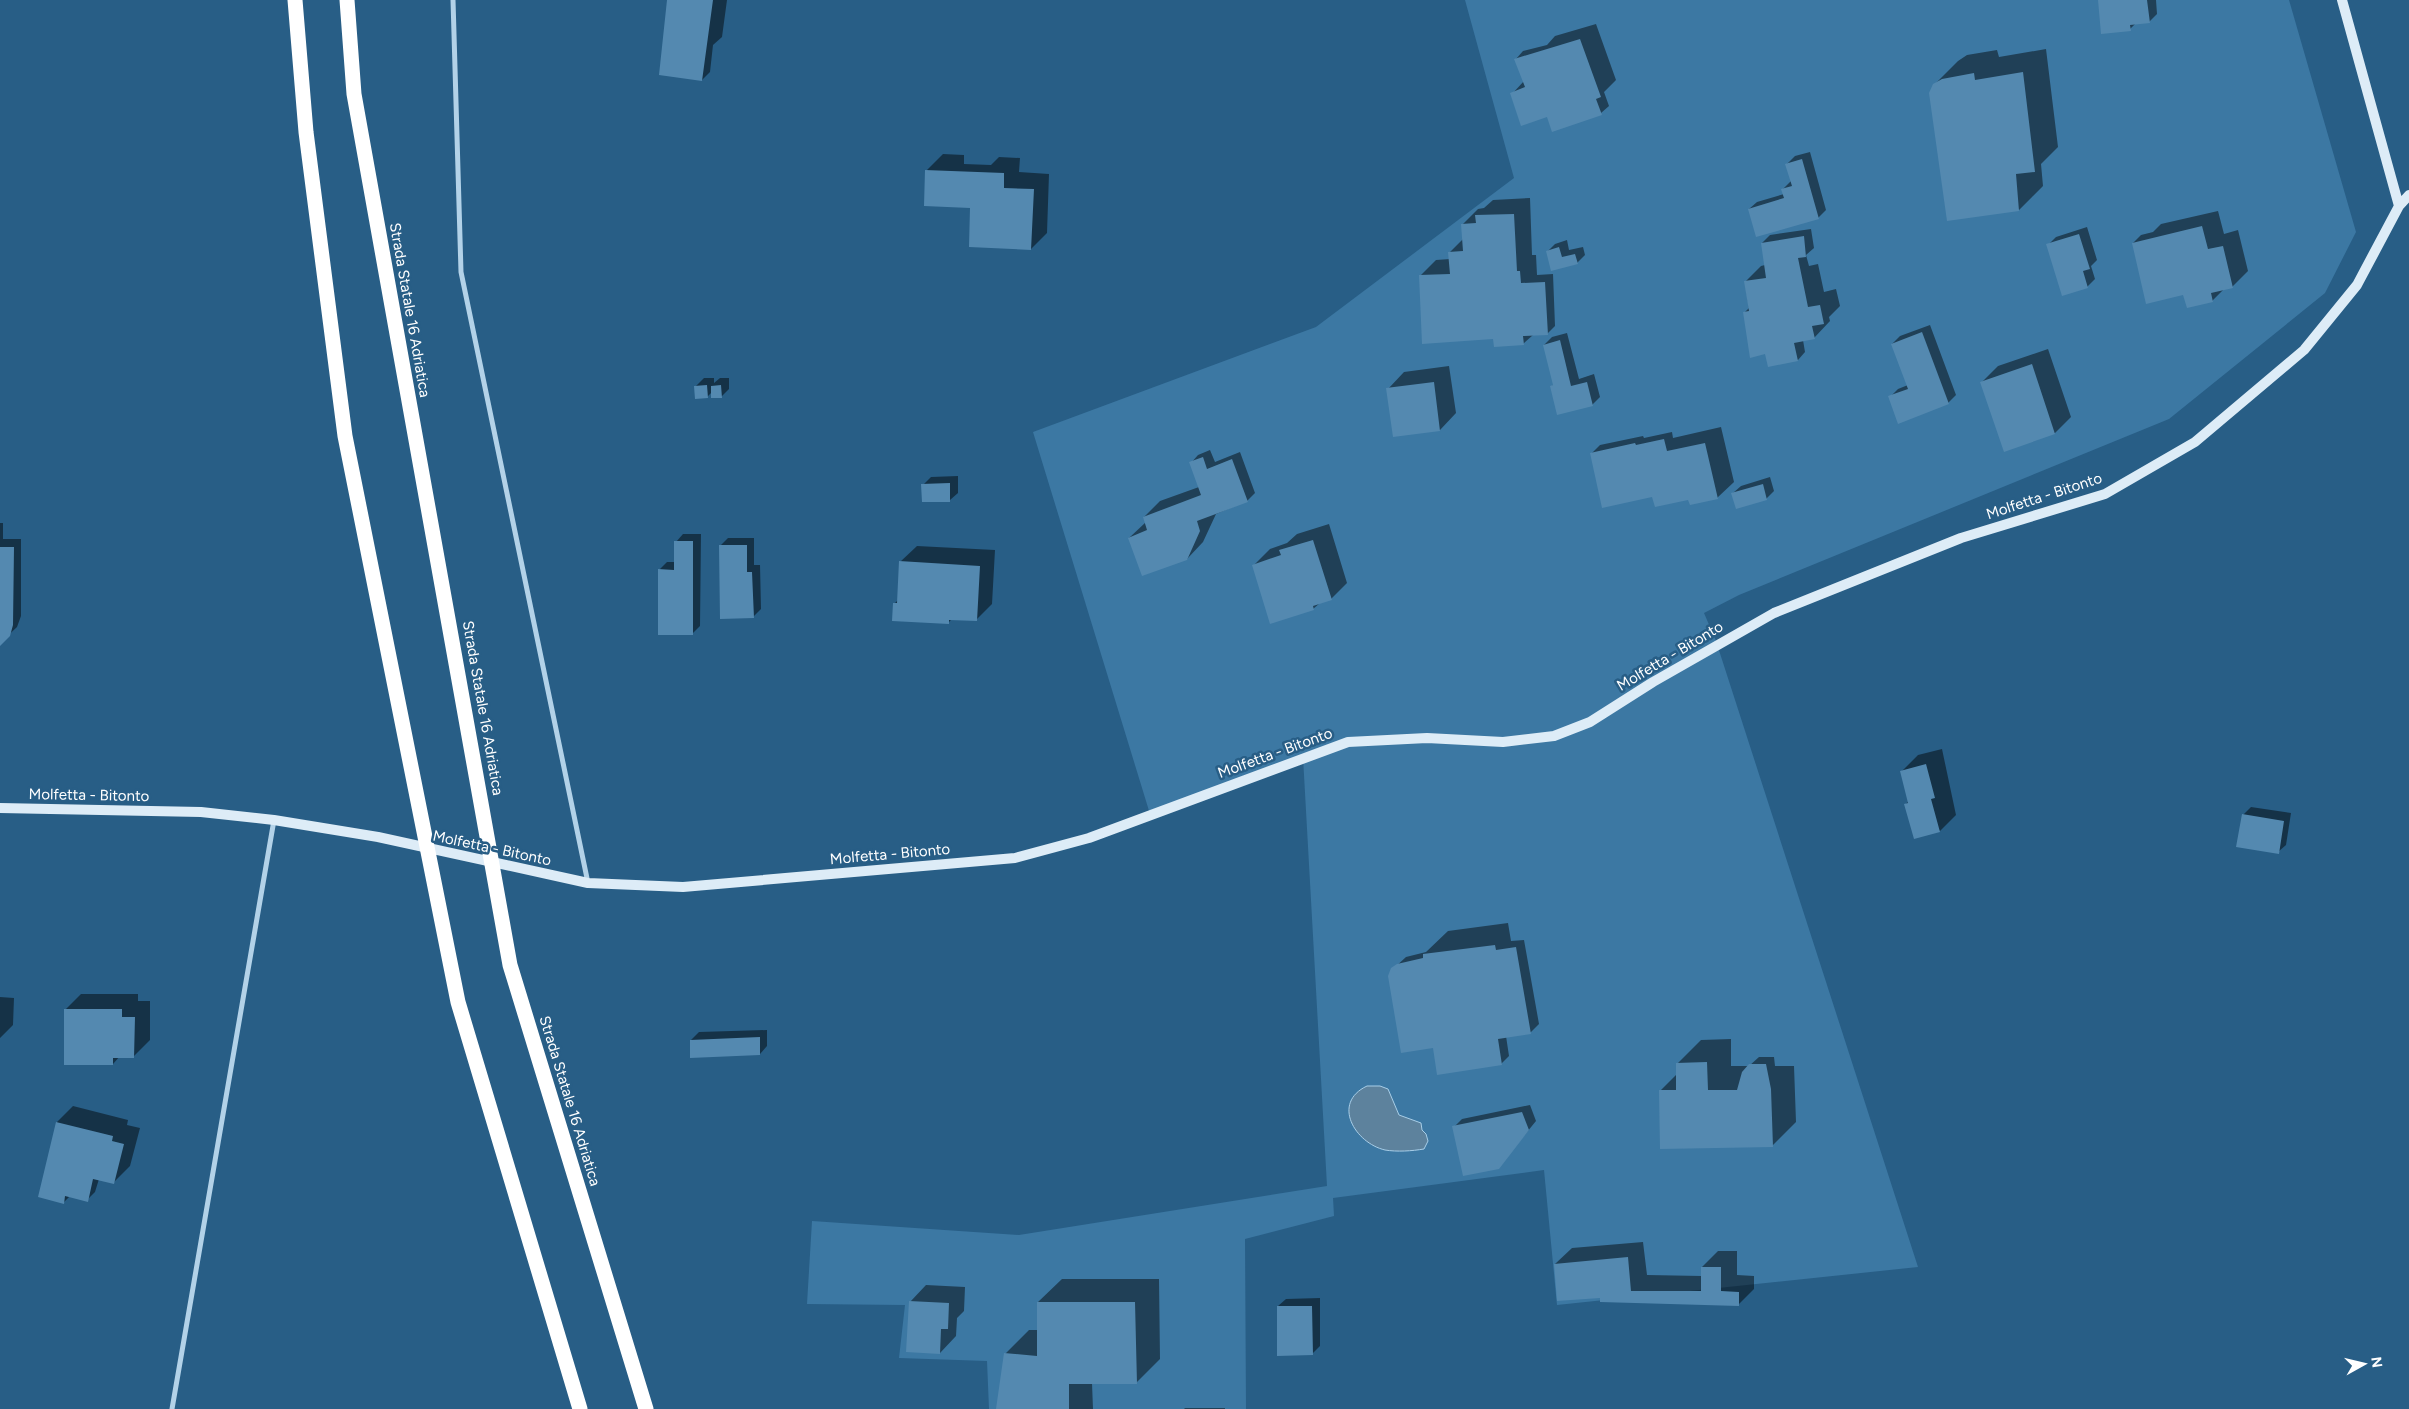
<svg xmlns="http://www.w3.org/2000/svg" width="2409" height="1409" font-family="Figtree,sans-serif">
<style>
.green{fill:#3c78a3}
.water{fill:#5d829d;stroke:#a8cee8}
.shadow{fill:#0007}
.building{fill:#5489b0}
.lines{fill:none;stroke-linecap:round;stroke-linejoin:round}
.street{stroke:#b3d2e8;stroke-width:5}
.secondary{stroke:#ddecf7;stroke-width:10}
.highway{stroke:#fff;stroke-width:15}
.labels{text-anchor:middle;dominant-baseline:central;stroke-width:5;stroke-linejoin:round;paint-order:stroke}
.street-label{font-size:15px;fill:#fff;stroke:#285e86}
</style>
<rect width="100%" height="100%" fill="#285e86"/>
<!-- green -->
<path class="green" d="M1465,0H2289L2356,232L2325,293L2169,419L1739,595L1704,613L1716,641L1918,1267L1557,1305L1544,1170L1333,1198L1334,1216L1245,1239L1246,1409H989L987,1361L899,1358L905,1305L807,1304L812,1221L1019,1235L1327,1186L1303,757L1150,814L1033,432L1316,327L1514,178Z"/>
<!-- water -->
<path class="water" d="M1367,1086H1380L1388,1089L1399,1115L1421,1123L1422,1130L1426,1134L1428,1141L1424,1149C1412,1151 1397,1152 1385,1150C1355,1143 1331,1103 1367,1086Z"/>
<!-- shadow -->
<path class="shadow" d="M669,0H727L722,37L713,45L710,72L702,80Z
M2099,0H2156L2157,14L2149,22L2136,23L2130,29Z
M1596,24L1616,80L1604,92L1609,106L1601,113L1547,115L1512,94L1524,81L1516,59L1523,51L1547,45L1555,36Z
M2046,49L2058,147L2041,164L2043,186L2019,210L1934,85L1958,61L1967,55L1997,50L1999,57Z
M1810,152L1826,210L1818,218L1749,209L1757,202L1784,194L1783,189L1791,181L1787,164L1795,156Z
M943,154L964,155V164L991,165L999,157L1020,158L1019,172L1049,174L1047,233L1031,249L971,207L927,170Z
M1530,198L1532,255H1536L1537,275L1553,274L1555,326L1547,334L1533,335L1523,344L1494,338L1420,276L1436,260L1450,259V252L1463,239L1462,225L1478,209L1484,208L1493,200Z
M2218,211L2224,234L2238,230L2248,271L2232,287L2224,289L2212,301L2184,293L2133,243L2141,235L2153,232L2161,224Z
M2087,227L2097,260L2091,266L2095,279L2087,287L2048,245L2056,237Z
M1811,229L1814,248L1806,255L1809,266L1818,264L1824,292L1836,289L1840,306L1829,317L1830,321L1814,338L1803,340L1805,352L1798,360L1766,353L1745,312L1749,308L1745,282L1761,266L1765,265L1762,243L1770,235Z
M1567,240L1569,250L1583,247L1585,255L1577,263L1547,252L1555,244Z
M1930,325L1956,395L1948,403L1890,397L1898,389L1908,385L1892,344L1900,336Z
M1567,333L1579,379L1594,374L1600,397L1592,405L1551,387L1554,384L1544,345L1552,337Z
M2048,349L2071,417L2055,433L2005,450L1982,382L1998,366Z
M1449,366L1456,413L1440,430L1394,436L1388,389L1404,372Z
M704,378H714V383L720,378H729V389L721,397L712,392L707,397L696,386Z
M1721,427L1734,482L1717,498L1654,497L1592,453L1600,445L1643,436L1644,438L1672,432L1673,438Z
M1210,450L1215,462L1240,452L1255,493L1247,501L1216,514L1203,542L1187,559L1129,538L1146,522L1144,517L1160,501L1199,487L1191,463L1198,455Z
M958,476V493L950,500L923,485L931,477Z
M1770,477L1774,491L1766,499L1733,493L1741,486Z
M0,523H3V539H21V616L17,627L0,643Z
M1329,524L1347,583L1331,599L1320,603L1313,609L1254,565L1270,549L1287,543L1297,534Z
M683,534H701L700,626L692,634L659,570L667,562H676V542Z
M728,538H754V565H760L761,609L753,617L720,546Z
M917,546L995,550L992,604L976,620L952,619L948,623L895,603L898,600L900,562Z
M1942,749L1956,815L1940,831L1906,804L1909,801L1902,771L1918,755Z
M2251,807L2291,813L2286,845L2278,852L2243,815Z
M1508,923L1511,941L1524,940L1539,1024L1531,1032L1506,1036L1509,1056L1501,1064L1434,1047L1393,969L1406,957L1426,952L1448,931Z
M81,994H138V1001H150V1040L134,1056H120L113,1064L65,1010Z
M0,997L14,998L13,1025L0,1038Z
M767,1030V1046L760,1054L691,1040L699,1032Z
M1731,1039V1066H1749L1759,1057H1774L1775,1066H1794L1796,1122L1772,1146L1660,1091L1677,1074V1064L1701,1040Z
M1530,1105L1536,1121L1498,1168L1454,1127L1462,1119Z
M73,1106L128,1120L127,1125L140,1128L130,1166L114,1182L99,1179L95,1192L87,1200L70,1196L63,1203L57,1122Z
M1643,1242L1647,1275L1702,1276V1267L1718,1251H1737V1275L1754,1276V1289L1738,1305L1601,1297L1555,1264L1572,1248Z
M1062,1279H1159L1160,1359L1136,1383H1092L1093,1409H997L1005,1354L1029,1330H1038V1302Z
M926,1285L965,1287L964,1311L957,1318L956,1336L940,1353L910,1302Z
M1320,1298V1346L1312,1354L1278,1306L1286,1299Z
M1185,1408H1225V1409H1184Z"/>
<!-- building -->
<path class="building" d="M667,0H713L702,81L659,75Z
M2098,0H2147L2150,23L2130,25L2131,31L2101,34Z
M1580,39L1601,97L1596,99L1602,115L1552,132L1547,117L1521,126L1510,93L1525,87L1514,59Z
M2023,72L2035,172L2016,174L2019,211L1947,221L1929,93L1933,84L1942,79L1974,73L1975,80Z
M1802,159L1819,219L1756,237L1748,209L1784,198L1781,189L1792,186L1785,164Z
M925,170L1004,173V188L1034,189L1031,250L969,247L970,208L924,206Z
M1514,214L1517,271H1520L1521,283L1545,282L1548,335L1523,336L1524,345L1494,347L1493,339L1422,344L1419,275L1450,274L1448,252L1463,251L1461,224L1476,223L1475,215Z
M2202,226L2208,249L2223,246L2233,288L2211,293L2213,302L2187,308L2183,295L2146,304L2132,243Z
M2079,234L2090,269L2083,271L2088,288L2062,296L2046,244Z
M1804,236L1806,257L1798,258L1808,307L1820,305L1824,324L1812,326L1815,339L1794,343L1798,361L1768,367L1765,354L1750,358L1743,312L1749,311L1744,281L1766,278L1761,243Z
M1559,247L1562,257L1575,254L1578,264L1551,271L1546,251Z
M1922,332L1949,404L1898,424L1888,396L1908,389L1891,344Z
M1560,340L1571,386L1587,382L1593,406L1557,415L1550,386L1553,385L1543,345Z
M2032,364L2055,434L2004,452L1980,382Z
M1434,382L1440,431L1393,437L1386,388Z
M707,385L708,398L695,399L694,386Z
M721,385L722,398H711V386Z
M1664,439L1667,451L1705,443L1718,499L1690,505L1688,500L1655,507L1652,497L1602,508L1590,453L1635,443L1636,445Z
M1203,457L1207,469L1232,459L1248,502L1197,521L1200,531L1187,560L1142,576L1128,538L1147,530L1143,517L1201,495L1189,462Z
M950,483V502H922L921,484Z
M1763,484L1767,500L1736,509L1731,493Z
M1313,540L1332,600L1313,606L1314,610L1270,624L1252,565L1281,555L1279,550Z
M674,541H693V635H658V569L674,570Z
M719,545H747V572H752L754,618L720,619Z
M0,547H14L13,625L10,636L0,646Z
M899,561L980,566L977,621L949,620V624L892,621L893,603H897Z
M1926,764L1935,798L1931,799L1940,832L1914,839L1904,804L1908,803L1900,771Z
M2242,814L2284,821L2279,854L2236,847Z
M1495,945L1496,950L1516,947L1531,1034L1498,1039L1502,1065L1437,1075L1433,1048L1401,1053L1388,976L1391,968L1397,964L1423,958V954Z
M64,1009H122V1017H135L134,1058H113V1065H64Z
M760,1037V1055L690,1058V1040Z
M1707,1062L1708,1090H1737L1742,1072L1749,1064H1766L1771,1089L1773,1147L1660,1149L1659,1090H1676V1063Z
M1522,1112L1529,1130L1499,1169L1463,1176L1452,1126Z
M56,1122L113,1136L112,1141L124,1144L114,1184L93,1179L88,1202L65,1196L64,1204L38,1197Z
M1628,1257L1631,1291H1701V1267H1721V1291L1739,1292V1306L1600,1302V1298L1557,1301L1554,1264Z
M909,1301L949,1303L948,1329H941L940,1354L906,1352Z
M1037,1302H1135L1137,1384H1069V1409H996L1004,1353L1037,1356Z
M1277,1306H1312L1313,1355L1277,1356Z"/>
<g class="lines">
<!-- street -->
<path class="street" d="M453,0L461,272L588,883
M172,1409L274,820"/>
<!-- secondary -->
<path class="secondary" d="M2342,0L2399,206
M0,808L201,812L274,820L378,837L588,883L683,887L1015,858L1089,838L1348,742L1427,738L1503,742L1554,736L1590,722L1653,682L1774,613L1961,538L2105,494L2195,442L2304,350L2357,285L2399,206L2409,195"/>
<!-- highway -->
<path class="highway" d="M295,0L306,132L345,436L458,1002L580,1409
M347,0L354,94L510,965L646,1409"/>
</g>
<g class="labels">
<!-- street labels -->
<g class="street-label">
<text transform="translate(410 310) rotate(80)">Strada Statale 16 Adriatica</text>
<text transform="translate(2044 496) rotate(-18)">Molfetta - Bitonto</text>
<text transform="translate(1670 656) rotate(-31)">Molfetta - Bitonto</text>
<text transform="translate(483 708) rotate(80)">Strada Statale 16 Adriatica</text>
<text transform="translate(1275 753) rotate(-20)">Molfetta - Bitonto</text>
<text transform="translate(89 795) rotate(1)">Molfetta - Bitonto</text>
<text transform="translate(492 848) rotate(12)">Molfetta - Bitonto</text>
<text transform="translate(890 854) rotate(-5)">Molfetta - Bitonto</text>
<text transform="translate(570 1101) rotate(73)">Strada Statale 16 Adriatica</text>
</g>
</g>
<!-- north arrow -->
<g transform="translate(2364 1364) rotate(82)" stroke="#285e86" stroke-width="4" paint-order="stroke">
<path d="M0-4L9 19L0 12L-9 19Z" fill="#ffffff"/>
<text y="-8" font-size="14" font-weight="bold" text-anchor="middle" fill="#ffffff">N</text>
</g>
</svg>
